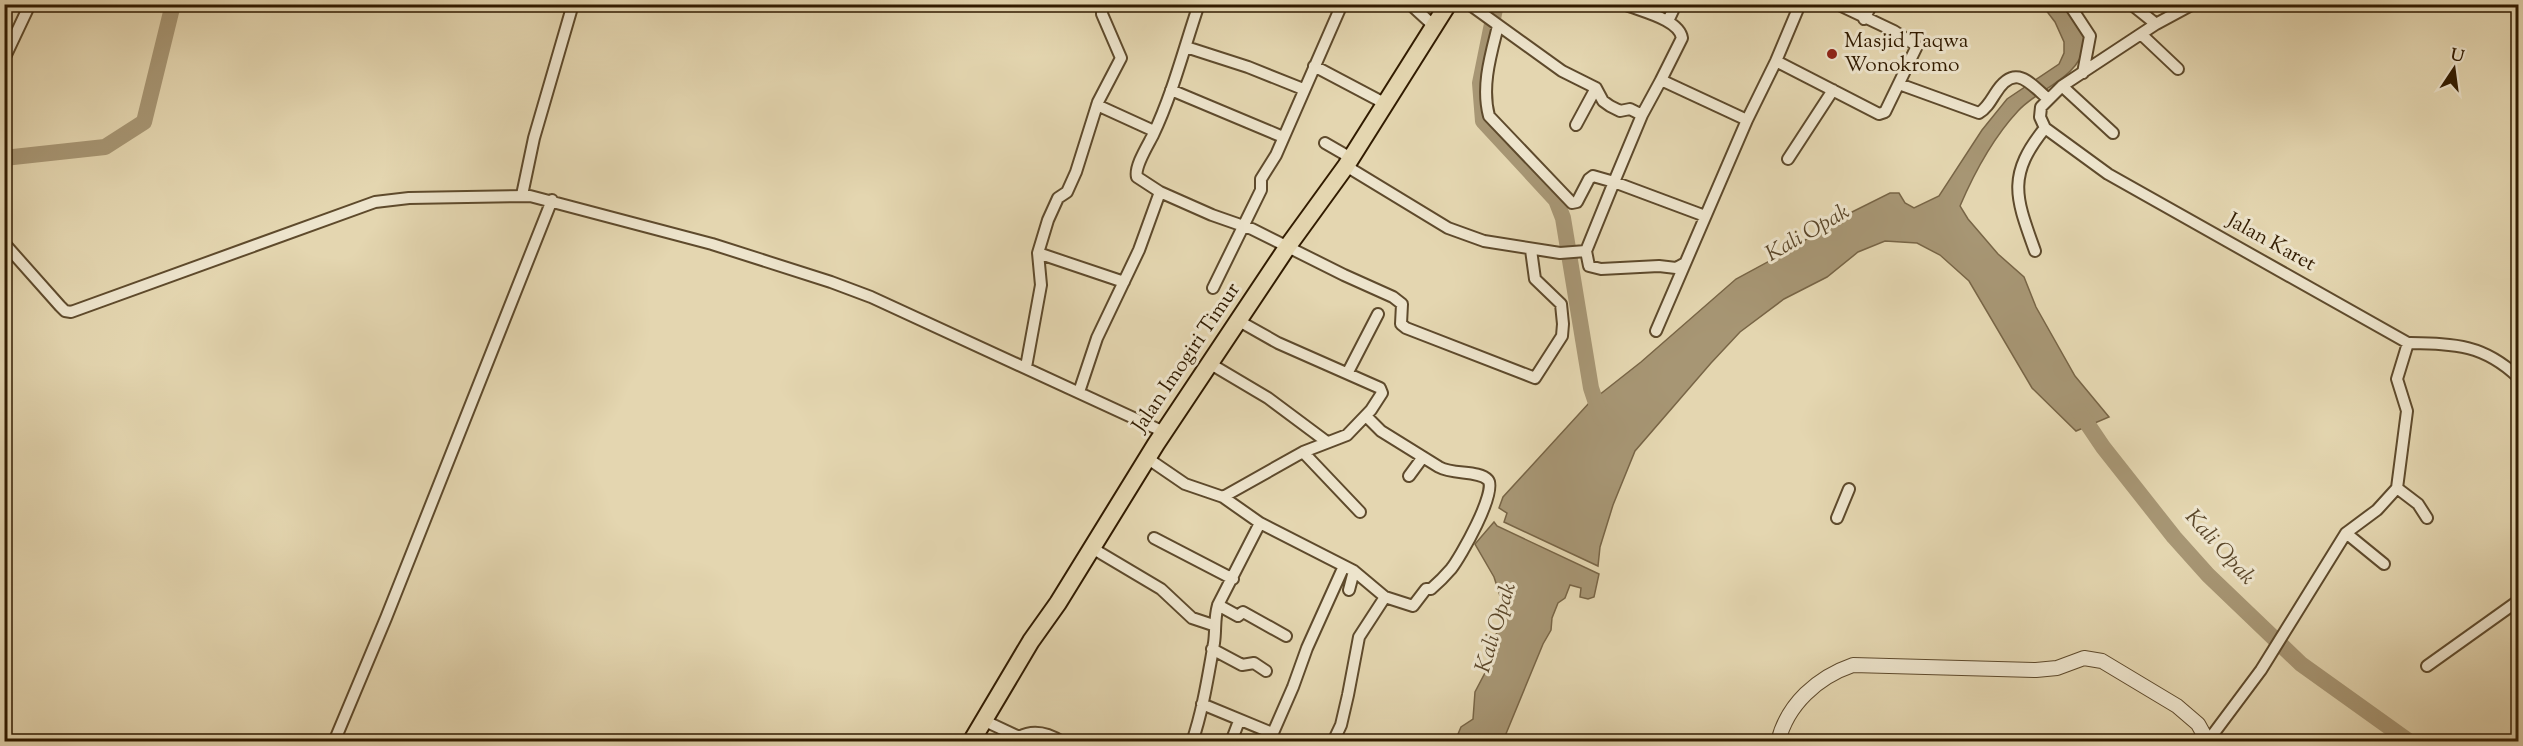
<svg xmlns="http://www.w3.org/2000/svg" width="2523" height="746" font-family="'Sorts Mill Goudy',serif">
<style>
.water{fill:#a79674;stroke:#786546;stroke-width:1.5}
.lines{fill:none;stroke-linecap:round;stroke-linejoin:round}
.river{stroke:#a79674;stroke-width:16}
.minor-casing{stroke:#5e4a2c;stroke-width:14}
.tertiary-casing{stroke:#5e4a2c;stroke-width:16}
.primary-casing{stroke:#311b00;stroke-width:20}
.minor{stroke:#ede4cc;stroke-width:10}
.tertiary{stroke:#ede4cc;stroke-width:14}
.primary{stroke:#e4d6b0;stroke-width:16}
.poi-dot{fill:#8f2418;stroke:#ede4cc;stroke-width:2}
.labels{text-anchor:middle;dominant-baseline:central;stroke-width:6;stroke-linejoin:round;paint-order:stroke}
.poi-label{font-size:21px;fill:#311b00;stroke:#ede4cc;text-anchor:start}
.street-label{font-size:21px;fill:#311b00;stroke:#ede4cc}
.water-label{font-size:22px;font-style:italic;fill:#5a4629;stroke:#ede4cc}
</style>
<rect width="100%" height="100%" fill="#e4d6b0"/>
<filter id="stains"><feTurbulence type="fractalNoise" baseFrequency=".00333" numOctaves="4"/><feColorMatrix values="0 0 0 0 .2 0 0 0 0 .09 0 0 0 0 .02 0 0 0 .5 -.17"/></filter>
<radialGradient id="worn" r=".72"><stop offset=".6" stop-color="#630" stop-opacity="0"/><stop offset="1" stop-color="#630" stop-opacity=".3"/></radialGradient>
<!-- water -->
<path class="water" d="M2042,5H2066C2073,16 2089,31 2085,45C2078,79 2039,88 2018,111C1992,139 1975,171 1960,206L1968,219L1998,254L2024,277L2036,307L2075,376L2109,417L2076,431L2032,388L1969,281L1940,255L1917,243L1885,241L1858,252L1827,277L1784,299L1740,332L1711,363L1635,451L1613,505L1600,547L1598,566L1504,522L1507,513L1499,508L1503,497L1589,403L1641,362L1736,279L1786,252L1840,218L1890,193H1899L1905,203L1914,208L1939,196L1982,130L2007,99L2059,64L2064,53V42L2055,22Z
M1494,522L1497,526L1599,574L1594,597L1588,599L1580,597L1581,588L1570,585L1565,598L1558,603L1552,618L1551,630L1543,644L1503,741H1455L1461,727L1473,719L1475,692L1487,669L1491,644L1504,619L1502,602L1494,577L1475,544Z"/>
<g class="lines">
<!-- river -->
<path class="river" d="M1496,4L1480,83L1483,121L1556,200L1563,218L1591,388L1601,418
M4,158L105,147L144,122L173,4
M2076,407L2103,447L2174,537L2208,575L2301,664L2410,742"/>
<!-- minor casing -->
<g class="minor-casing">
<path id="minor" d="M1199,4C1184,48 1173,93 1153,135C1148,145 1134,167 1137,177L1160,192L1212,215L1252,229L1344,275L1393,297L1402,304L1401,324L1406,328L1535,378L1562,336L1563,324L1561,304L1535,279L1531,250
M1410,4L1434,26
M1469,4L1562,71L1596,88L1603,101L1610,106L1620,111L1630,109L1642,115
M1624,4C1640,11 1679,19 1682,38L1661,80L1747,120
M2069,4L2090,36L2083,73
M2131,4L2156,24
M2193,4L2156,24L2062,86L2041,107L2040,117L2045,128L2108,174L2408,343C2455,344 2483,344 2518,377
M1864,19L1872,4
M1668,21L1676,4
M1498,26C1491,54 1481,86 1489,116L1572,203L1577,202L1589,179L1593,176L1614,182L1642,115L1661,80
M2142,35L2178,69
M1186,47L1248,67L1303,89
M4,59L30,4
M1776,61L1879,114L1885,112L1917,46L1894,31L1837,4
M1314,66L1384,103
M1899,84L1979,113C1986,109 1990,102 1995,94C2014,63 2028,81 2048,99
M2062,86L2113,133
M1171,90L1283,137
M1097,105L1154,131
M1576,125L1596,88
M1325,143L1351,158
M1788,159L1833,90
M1346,166L1448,228L1484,241L1560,253L1586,251
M522,195L534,138L573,4
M4,243L60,306L65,311L71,312L375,202L409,198L530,196L712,244L831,282L871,297L1164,432
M2035,251C2016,198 2006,176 2045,128
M1038,253L1124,282
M1685,263L1676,268L1659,266L1601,269L1589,266L1586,251L1614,182L1705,216
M1213,288L1261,190V179L1276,155L1342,4
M1656,331L1747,120L1776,61L1800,4
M1209,363L1268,398L1327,442
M1026,367L1041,285L1038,253L1048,220L1058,198L1067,192L1076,172L1098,102L1121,58L1102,14V4
M1348,372L1378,314
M1079,392L1097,338L1139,250L1160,192
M1303,452L1360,512
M1147,458L1185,484L1223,497L1260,523L1354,571L1385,597L1413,606L1426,589H1431C1438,583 1445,576 1451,569C1460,558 1498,491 1488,480C1479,470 1453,475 1439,467L1381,431L1366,416
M1409,476L1423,457
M2397,488L2418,504L2427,518
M1223,497L1303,452L1347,435L1371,410L1382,393L1380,388L1278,343L1239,321
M1837,518L1849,489
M2346,533L2384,564
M1154,538L1233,579
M1092,548L1161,589L1192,618L1213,625
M1349,590L1354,571
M1218,605L1238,616L1243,612L1286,636
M1212,649L1242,665L1254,663L1266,671
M2427,666L2518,601
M1202,704L1272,733
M985,721L1019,737L1016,741
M1019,737C1034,729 1048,733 1062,742
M2208,741L2261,670L2346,533L2377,510L2397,488L2407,411L2397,379L2408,343
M334,742L386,618L552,200
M1192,742C1203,710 1208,676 1214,643C1216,630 1214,619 1218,605L1260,523
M1231,742L1239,721
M1269,742L1293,687L1307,648L1344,566
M1333,742L1341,725L1348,695L1359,637L1385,597"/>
</g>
<!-- tertiary casing -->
<g class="tertiary-casing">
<path id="tertiary" d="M1778,742C1787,704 1818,677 1853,665L2036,670L2057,668L2084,658L2102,661L2177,706L2198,724L2208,742"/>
</g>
<!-- primary casing -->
<g class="primary-casing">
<path id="primary" d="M971,742L1031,641L1058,603L1156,444L1288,246L1346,166L1448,4"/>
</g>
<!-- minor -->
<use href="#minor" class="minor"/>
<!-- tertiary -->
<use href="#tertiary" class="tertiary"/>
<!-- primary -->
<use href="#primary" class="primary"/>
</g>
<!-- markers -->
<circle class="poi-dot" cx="1832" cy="54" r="6"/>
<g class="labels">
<!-- poi labels -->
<g class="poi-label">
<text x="1844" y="42">Masjid Taqwa<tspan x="1844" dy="24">Wonokromo</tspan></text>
</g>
<!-- street labels -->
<g class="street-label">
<text transform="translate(2271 243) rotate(29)">Jalan Karet</text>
<text transform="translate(1187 358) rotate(-56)">Jalan Imogiri Timur</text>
</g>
<!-- water labels -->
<g class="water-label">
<text transform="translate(1808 234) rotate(-30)">Kali Opak</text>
<text transform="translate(2219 548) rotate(48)">Kali Opak</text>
<text transform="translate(1497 628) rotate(-73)">Kali Opak</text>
</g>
</g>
<!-- margin -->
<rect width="2523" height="746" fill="none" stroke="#e4d6b0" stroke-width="24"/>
<rect x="6" y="6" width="2511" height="734" fill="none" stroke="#311b00" stroke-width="3"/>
<rect x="12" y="12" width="2499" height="722" fill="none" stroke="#311b00" stroke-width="1.5"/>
<!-- north arrow -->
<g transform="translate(2454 69) rotate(13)" stroke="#ede4cc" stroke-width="4.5" paint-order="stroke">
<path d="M0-4.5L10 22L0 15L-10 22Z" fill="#311b00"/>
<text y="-9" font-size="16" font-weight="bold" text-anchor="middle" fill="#311b00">U</text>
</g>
<rect width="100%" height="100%" filter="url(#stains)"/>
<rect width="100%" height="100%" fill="url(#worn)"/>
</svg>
